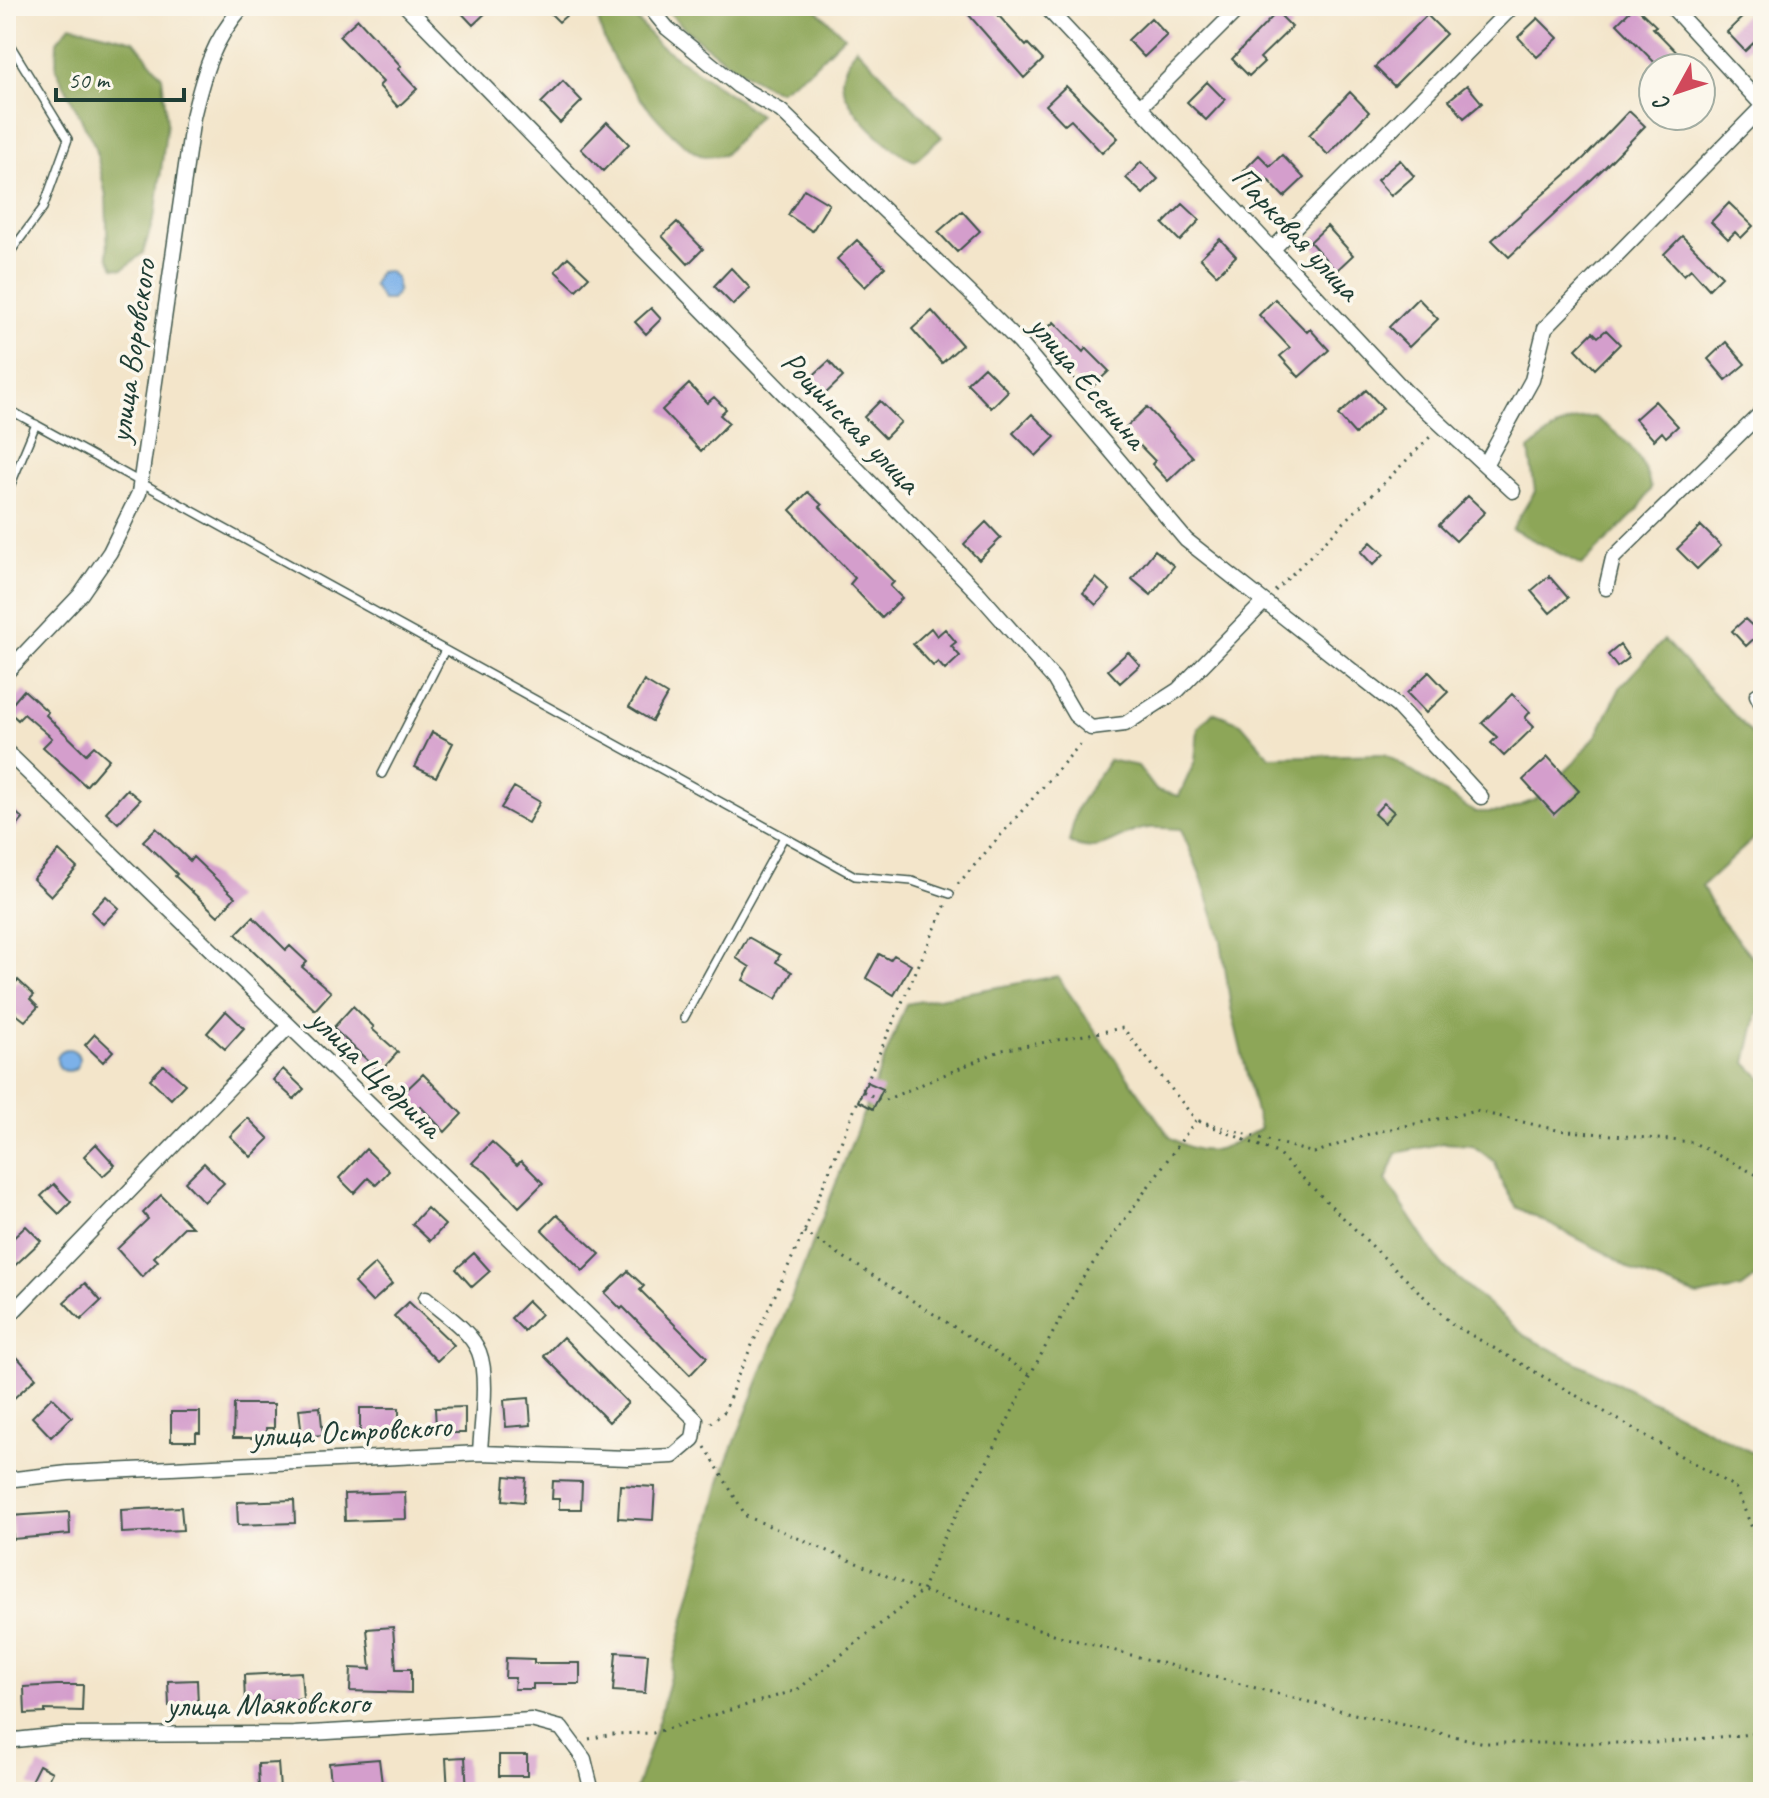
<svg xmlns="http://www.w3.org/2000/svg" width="1769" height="1798" font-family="Caveat,sans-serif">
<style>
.forest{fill:#8da658;stroke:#567246;stroke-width:2}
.water{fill:#7bb1e9;stroke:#4d778e;stroke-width:2}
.building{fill:#d49ecc}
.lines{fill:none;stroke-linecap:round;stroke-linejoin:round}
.lane-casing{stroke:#3f564a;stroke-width:10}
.street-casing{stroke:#3f564a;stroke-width:17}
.path{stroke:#3f564a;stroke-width:3;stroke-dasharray:2 6;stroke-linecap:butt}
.lane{stroke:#fff;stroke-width:7}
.street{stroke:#fff;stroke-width:14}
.labels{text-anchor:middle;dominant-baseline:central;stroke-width:7;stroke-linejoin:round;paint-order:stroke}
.street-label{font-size:32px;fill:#1f3d34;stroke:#fbf7ec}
</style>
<rect width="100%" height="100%" fill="#fbf7ec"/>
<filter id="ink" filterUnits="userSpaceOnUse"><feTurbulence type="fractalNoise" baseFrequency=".0125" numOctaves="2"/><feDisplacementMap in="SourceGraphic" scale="16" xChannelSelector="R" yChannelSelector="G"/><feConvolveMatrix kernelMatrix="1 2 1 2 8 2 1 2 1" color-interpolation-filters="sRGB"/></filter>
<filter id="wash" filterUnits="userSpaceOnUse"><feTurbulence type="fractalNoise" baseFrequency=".006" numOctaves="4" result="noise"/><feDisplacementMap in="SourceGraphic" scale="32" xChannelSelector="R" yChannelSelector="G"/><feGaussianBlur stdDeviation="1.8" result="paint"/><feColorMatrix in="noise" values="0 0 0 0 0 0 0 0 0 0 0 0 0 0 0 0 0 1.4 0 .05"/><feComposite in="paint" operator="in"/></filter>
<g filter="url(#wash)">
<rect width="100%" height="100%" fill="#f3e5ca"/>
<!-- forest -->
<path class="forest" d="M599,6H625L658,44L759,115L724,155C717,156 707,158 700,155C666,138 589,45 599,6Z
M664,6H813L844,36L811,69L779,91C746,79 685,34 664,6Z
M70,25L134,41L162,76L167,122L156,211L143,253L123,269L114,267L108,256L106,196L95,146L56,69L57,41Z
M856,47L942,137L915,161C890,151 844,109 842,81C841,71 851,57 856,47Z
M1594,417C1624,437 1642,453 1651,488L1638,510L1582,565L1512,529L1535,491L1529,450C1550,432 1565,418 1594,417Z
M1664,640L1763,746V830L1702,886L1717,915L1763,970V1010L1757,1014L1746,1063L1763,1080V1272L1742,1288L1697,1296L1633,1271L1604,1252L1516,1207L1501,1181L1495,1162L1472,1145L1443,1143L1397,1153L1386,1180L1441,1264L1525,1336L1763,1458V1792H635L659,1719L722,1475L906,1004L1057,976L1170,1137C1208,1162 1224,1148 1260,1129L1231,1008L1221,940L1200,874L1181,829C1171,829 1159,827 1149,828C1117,831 1104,859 1069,842L1077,808L1109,760L1138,766L1156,790L1179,796L1195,761L1198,728L1213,712L1241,723L1270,757L1385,754L1474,812H1503L1535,800L1574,763L1598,733L1621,686Z"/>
<!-- water -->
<path class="water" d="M388,271L396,278L398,291L391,300H382L373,285L379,272Z
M57 1060a11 11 0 1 1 22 0a11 11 0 1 1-22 0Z"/>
<g id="blocks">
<!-- building -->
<path class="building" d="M455,6H493L473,25Z
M557,6H577L559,22L550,13Z
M961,6H990L1026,46L1028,44L1043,60L1024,78Z
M1635,6L1656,26L1653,28L1692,68H1660L1617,24Z
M1752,8L1763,19V34L1745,51L1727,32Z
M1277,12L1292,27L1260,58L1264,62L1249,76L1232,59Z
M1427,15L1446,34L1394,86L1375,67Z
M1151,18L1167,35L1144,57L1128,40Z
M1538,18L1558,38L1537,57L1518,37Z
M358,19L401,66L398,69L417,89L398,107L379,86L383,82L339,36Z
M563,81L582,101L560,123L541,103Z
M1207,82L1225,100L1206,120L1187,102Z
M1467,85L1482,103L1464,118L1449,100Z
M1066,86L1118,138L1102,153L1071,120L1065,125L1046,105Z
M1350,92L1369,112L1328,155L1309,135Z
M1629,111L1645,126L1605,167L1509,257L1492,240L1584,158Z
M607,122L629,144L603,171L581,149Z
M1259,155L1270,166L1282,155L1304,178L1284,197L1267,179L1258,187L1243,171Z
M1400,160L1414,176L1391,196L1377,180Z
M1141,162L1158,179L1143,194L1126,178Z
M804,189L829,204L812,231L788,215Z
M1729,203L1753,226L1741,238L1735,232L1728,239L1711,222Z
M1183,204L1200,220L1180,241L1163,224Z
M962,211L980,231L957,252L938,232Z
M677,222L703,249L688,264L662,236Z
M1327,226L1353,255L1336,271L1310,242Z
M1682,236L1722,276L1709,289L1691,269L1684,275L1664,254Z
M1220,239L1236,256L1217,275L1200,258Z
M857,240L885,267L865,287L837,259Z
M568,257L589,277L576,290L555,271Z
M731,268L750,288L733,305L714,286Z
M1418,298L1438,319L1409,347L1389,327Z
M1275,299L1307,332L1310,329L1329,350L1299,377L1280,356L1290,348L1259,315Z
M651,308L661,319L646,334L635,322Z
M932,311L962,345L942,363L912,329Z
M1054,322L1083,352L1086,348L1109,371L1087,392L1065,369L1068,367L1038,337Z
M1606,330L1620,344L1595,369L1576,349L1593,332L1598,337Z
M1726,342L1745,364L1726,380L1708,359Z
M829,361L843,377L822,397L807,381Z
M984,367L1008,391L991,408L967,383Z
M689,384L707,403L714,397L726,409L720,415L729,423L701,451L662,410Z
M1366,390L1383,408L1355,434L1338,415Z
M880,401L901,422L885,438L864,417Z
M1655,401L1678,426L1666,437L1662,432L1654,440L1635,419Z
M1147,407L1193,457L1168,481L1152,464L1155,461L1124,429Z
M1032,414L1055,437L1036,456L1013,433Z
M808,492L822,505L820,507L894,582L890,586L902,598L882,618L850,584L855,578L790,510Z
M1468,496L1485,512L1456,541L1439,525Z
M986,522L1001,538L979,560L964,544Z
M1701,526L1721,546L1697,569L1677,549Z
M1371,542L1384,554L1373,565L1361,552Z
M1155,550L1174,566L1151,595L1132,579Z
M1549,576L1568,598L1550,613L1531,591Z
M1096,578L1110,590L1096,605L1083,593Z
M1745,619L1760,633L1746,646L1732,631Z
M931,628L937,636L945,629L956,642L951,646L960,656L945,670L938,662L933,666L913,644Z
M1620,645L1629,658L1617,667L1608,655Z
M1128,652L1140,665L1120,683L1108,670Z
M1429,672L1448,692L1426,713L1407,693Z
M644,681L667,695L652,721L629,707Z
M24,690L48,712L46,715L86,754L94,746L109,759L86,786L43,747L52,738L24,714L18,720L7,710Z
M1512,694L1530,712L1525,718L1534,727L1504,756L1491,743L1497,737L1482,723Z
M432,732L453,743L436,777L415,767Z
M1548,757L1579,791L1554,814L1523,780Z
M514,787L540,802L528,823L501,808Z
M127,789L140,800L118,823L106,812Z
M6,803L23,819L6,839Z
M1384,803L1394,812L1384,823L1374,814Z
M156,828L190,861L193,857L235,897L218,916L175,876L177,874L143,841Z
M59,851L77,868L51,896L33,879Z
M106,896L119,908L103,924L91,912Z
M253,917L286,950L290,946L307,962L302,967L331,992L315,1010L236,934Z
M748,937L780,955L776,962L792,972L776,999L743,980L750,967L736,958Z
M879,954L890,960L894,955L911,965L894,995L866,978Z
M18,980L34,995L30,999L38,1007L25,1021L16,1014L6,1025V992Z
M353,1006L374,1027L372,1029L398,1052L380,1072L333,1028Z
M226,1011L244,1028L225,1049L207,1033Z
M95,1034L113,1051L103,1062L85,1045Z
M164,1065L185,1084L171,1099L150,1079Z
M283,1069L304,1089L294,1099L273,1080Z
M423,1074L462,1114L445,1132L420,1106L416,1110L401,1095Z
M867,1082L883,1089L873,1109L858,1101Z
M248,1118L269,1139L251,1157L230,1136Z
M492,1142L517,1165L521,1161L543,1183L519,1207L486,1172L472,1163Z
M96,1144L115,1165L103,1176L84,1156Z
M366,1149L389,1171L376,1185L368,1178L354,1193L339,1178Z
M204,1163L224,1183L204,1202L185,1182Z
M54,1184L71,1202L59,1214L41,1196Z
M161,1195L192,1227H184L154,1257L158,1261L142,1277L117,1249L148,1219L143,1213Z
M427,1208L445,1225L430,1241L412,1224Z
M557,1215L600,1254L583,1271L542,1230Z
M26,1226L41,1241L6,1274V1245Z
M474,1253L490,1271L472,1287L456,1269Z
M375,1264L392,1284L372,1302L354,1283Z
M628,1271L644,1286L640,1290L707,1357L690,1375L623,1307L621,1309L605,1293Z
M85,1283L101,1301L81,1320L64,1302Z
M528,1301L541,1314L524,1331L511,1318Z
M409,1302L454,1345L437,1361L394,1316Z
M563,1337L628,1403L609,1422L544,1356Z
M17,1357L36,1378L13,1399L6,1391V1367Z
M52,1397L72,1417L51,1437L32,1417Z
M529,1398L531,1425L506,1427L504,1400Z
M234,1404H274V1428H266V1438H233Z
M320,1407L323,1435L302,1437L299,1409Z
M465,1407V1433H451V1428H436L435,1408Z
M360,1408H399V1433L360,1434Z
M171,1412H200V1433H196V1441H171Z
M505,1476L526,1478L524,1502L503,1500Z
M553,1481L582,1482L581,1509H559V1499H552Z
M620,1485L655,1487L653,1520L618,1518Z
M405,1492L406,1519L345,1521L344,1494Z
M294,1500L295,1523L238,1525L237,1502Z
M181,1507L183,1530L122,1533L121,1510Z
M69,1512L70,1534L13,1539L11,1516Z
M393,1627L396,1669H411V1693L350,1691L351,1668L371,1669L367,1629Z
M616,1652L648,1654L645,1693L613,1691Z
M506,1658L534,1659V1663H580V1684H533V1689H514L515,1678H505Z
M301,1672L303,1699L245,1703L244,1675Z
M197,1680L198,1705L169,1706L168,1681Z
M57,1685H83L82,1711L45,1710V1713L25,1714L24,1687Z
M499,1755H527V1776H499Z
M465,1757L467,1792H448L446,1758Z
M379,1759L383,1792H332L329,1763Z
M278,1763L280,1789L259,1790L258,1764Z
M39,1765L52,1772L42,1792L29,1785Z"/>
</g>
</g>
<g filter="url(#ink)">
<use href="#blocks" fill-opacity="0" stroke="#3f564a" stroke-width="2"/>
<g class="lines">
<!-- lane casing -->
<g class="lane-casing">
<path id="lane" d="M6,38L68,139L43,208L6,258
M6,408L855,876L912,881L950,894
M6,496L36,424
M382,774L445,650
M684,1018L784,837"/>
</g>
<!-- street casing -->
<g class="street-casing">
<path id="street" d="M406,6L980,595L1054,679L1075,715L1091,728L1125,724L1178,690L1264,602
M649,6L667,28L738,86L781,111L970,293L1020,343L1186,540L1397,706L1481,797
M1045,6L1406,392L1513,491
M1671,6L1763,106
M1140,107L1241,6
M1273,249L1513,6
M1485,465L1532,380L1545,328L1763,106
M1606,588L1613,558L1763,411
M6,673L81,594L110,552L139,493L193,117C204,72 212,42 243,6
M1757,695L1763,707
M6,751L696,1420L693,1439L673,1456L629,1458L480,1453L68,1473L6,1480
M426,1298C443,1313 470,1330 479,1352C489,1377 481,1426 480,1453
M6,1319L288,1027
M6,1741L61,1735L294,1734L531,1720L561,1728L584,1759L592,1792"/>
</g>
<!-- path -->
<path class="path" d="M1275,591L1432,435
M958,884L1082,742
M1763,1178L1692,1142L1557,1130L1476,1111L1372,1133L1314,1153L1196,1120L1277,1153L1452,1324L1735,1487L1763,1554
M804,1232L1030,1375
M711,1423L725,1411L736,1380L804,1232L858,1101L946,904
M705,1447L746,1516L922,1591L946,1533L990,1457L1030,1375L1084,1276L1196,1120L1123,1028L1002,1050L883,1101L862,1091
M589,1739L612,1734L653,1733L797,1690L922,1591L1063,1637L1358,1715L1485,1743H1654L1763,1733"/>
<!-- lane -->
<use href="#lane" class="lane"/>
<!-- street -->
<use href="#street" class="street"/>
</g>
</g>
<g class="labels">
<!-- street labels -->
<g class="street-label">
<text transform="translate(1296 233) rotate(47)">Парковая улица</text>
<text transform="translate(132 351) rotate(-82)">улица Воровского</text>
<text transform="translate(1088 382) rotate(50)">улица Есенина</text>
<text transform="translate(851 422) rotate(46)">Рощинская улица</text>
<text transform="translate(376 1073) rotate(44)">улица Щедрина</text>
<text transform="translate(351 1431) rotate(-3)">улица Островского</text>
<text transform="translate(268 1704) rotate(-1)">улица Маяковского</text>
</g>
</g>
<!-- margin -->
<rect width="1769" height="1798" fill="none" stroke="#fbf7ec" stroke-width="32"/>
<!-- north arrow -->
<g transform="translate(1677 92) rotate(230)"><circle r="38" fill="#fbf7ec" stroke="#a3ada2" stroke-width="2"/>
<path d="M0-6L14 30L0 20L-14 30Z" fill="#d1495b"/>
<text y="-12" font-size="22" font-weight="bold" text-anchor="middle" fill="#1f3d34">С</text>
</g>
<!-- scale -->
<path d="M56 88v12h128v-12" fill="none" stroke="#1f3d34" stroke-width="4"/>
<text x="68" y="88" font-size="24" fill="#1f3d34" stroke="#fbf7ec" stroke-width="6" paint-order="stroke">50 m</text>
</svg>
